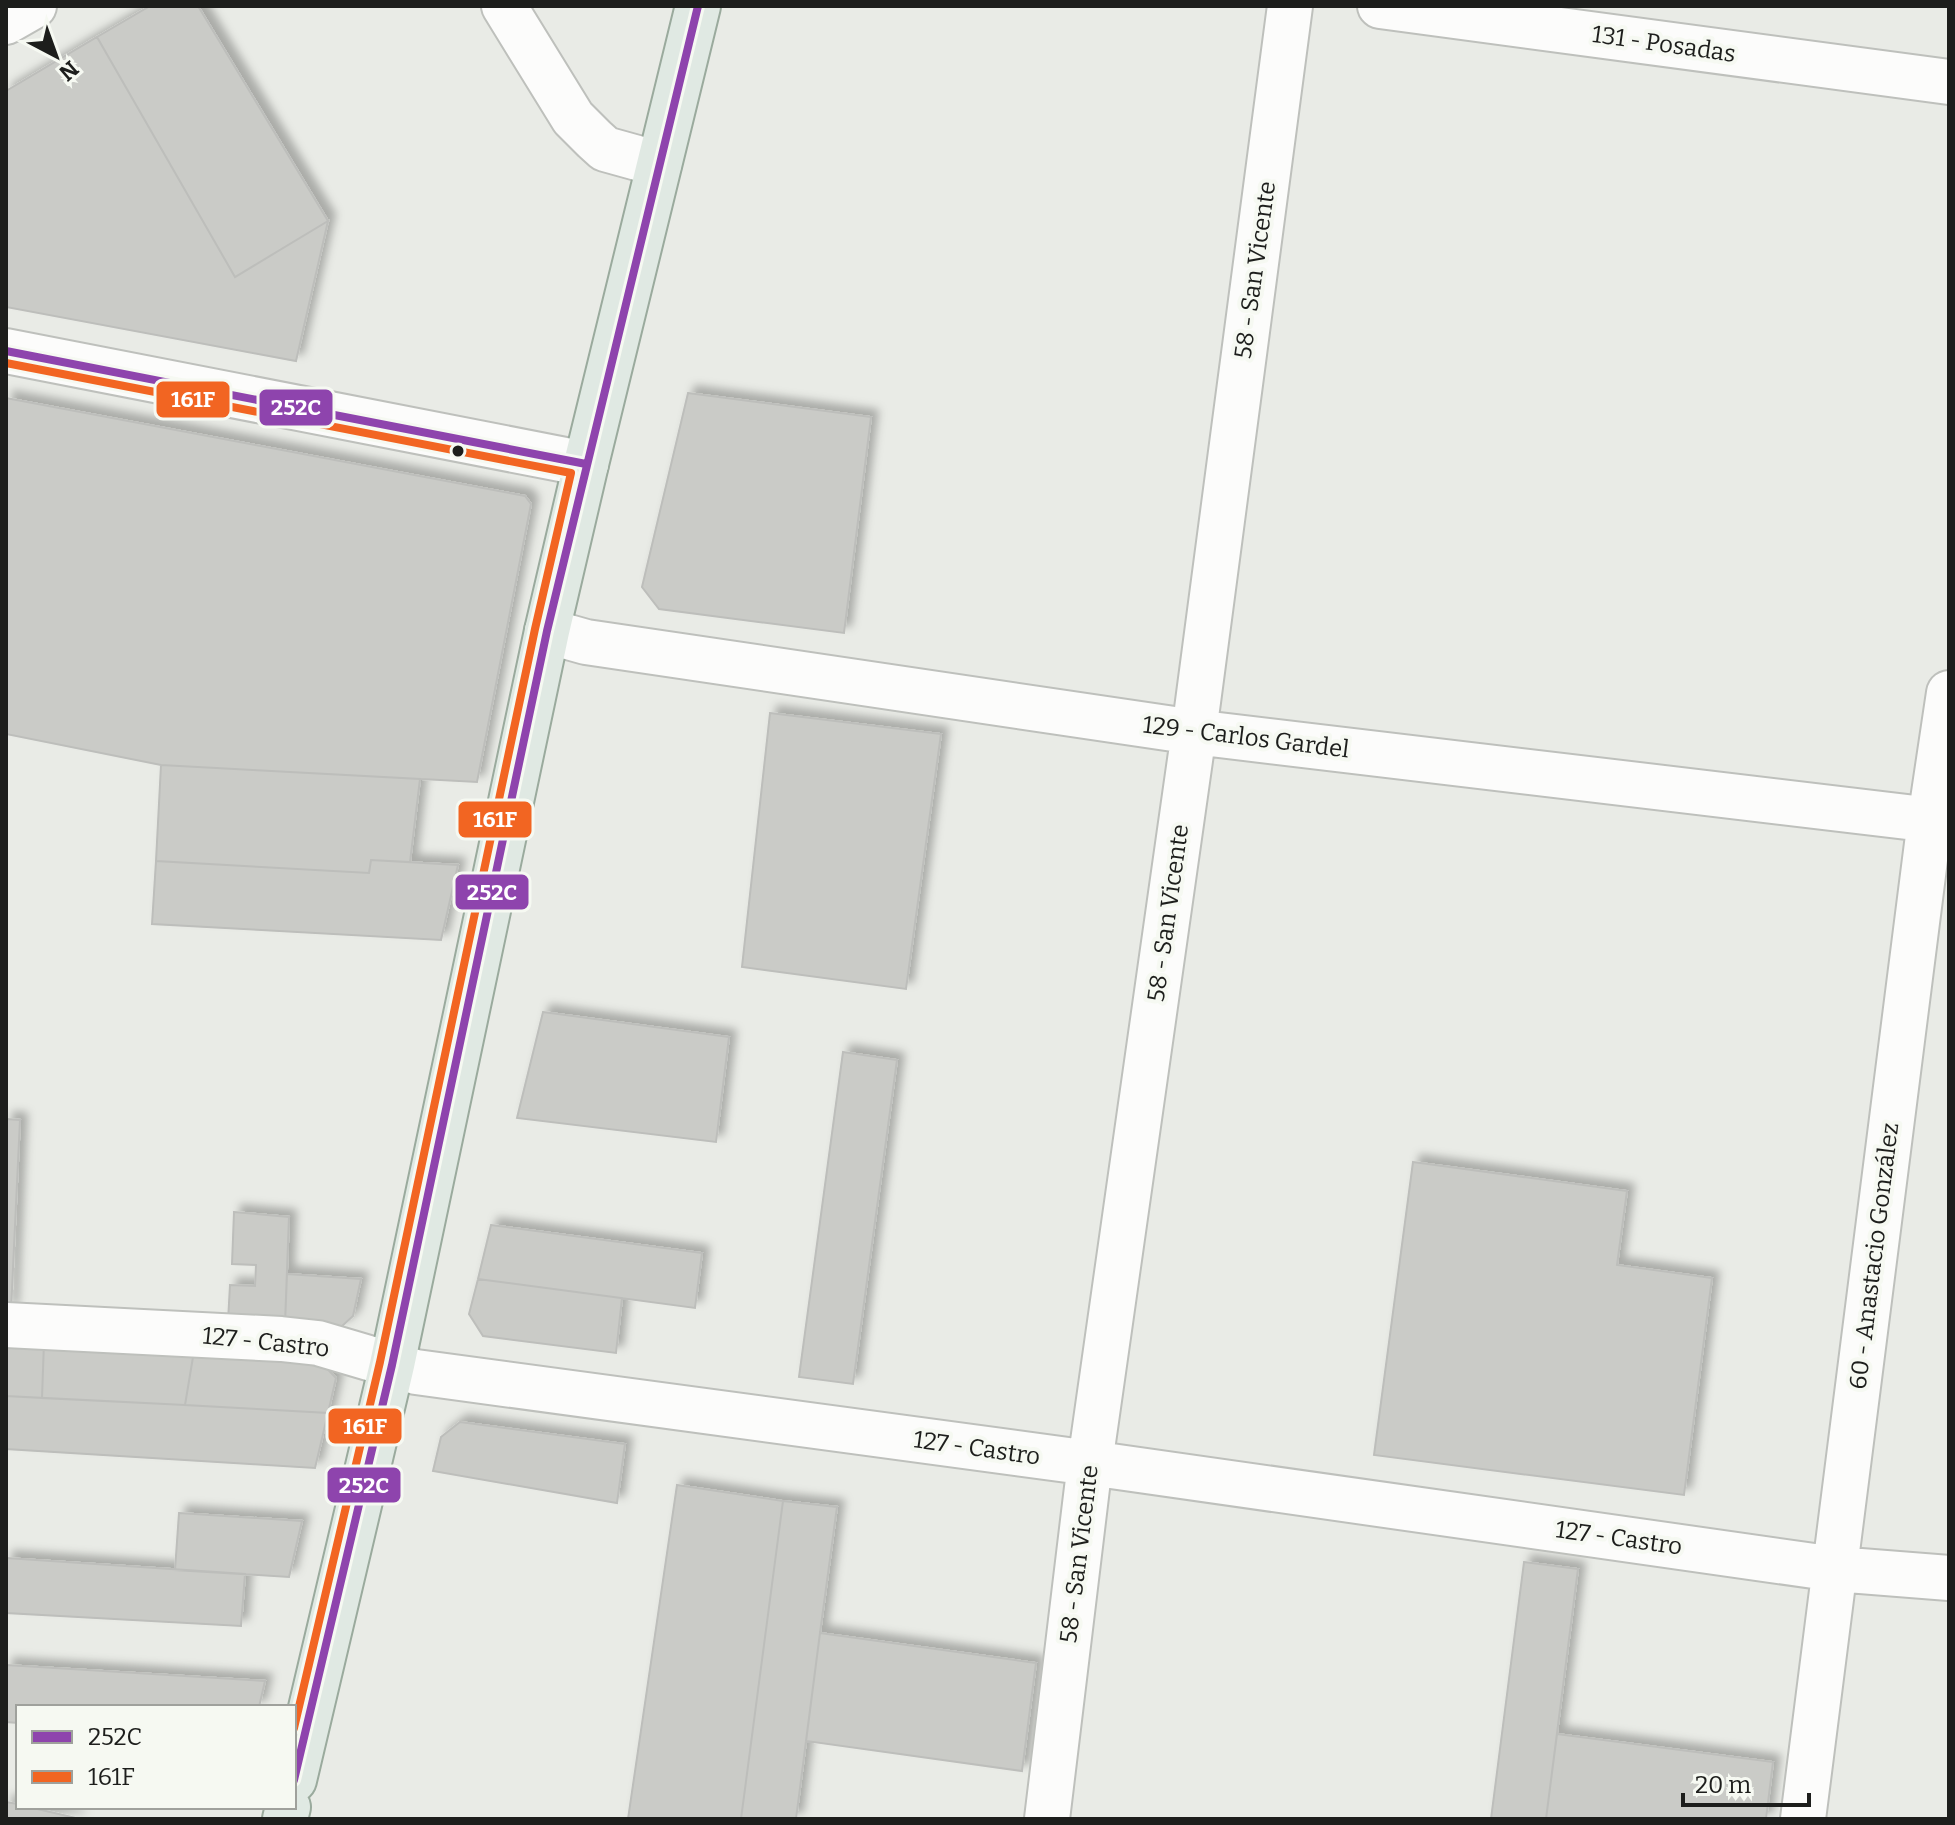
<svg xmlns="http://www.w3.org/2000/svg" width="1955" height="1825" font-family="Bitter,serif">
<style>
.building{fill:#cacbc7;stroke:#bdbebb;stroke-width:2;filter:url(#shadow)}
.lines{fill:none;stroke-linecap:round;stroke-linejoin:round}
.minor-casing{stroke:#bec0bc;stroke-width:48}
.major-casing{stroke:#9aaa9d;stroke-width:48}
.minor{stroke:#fcfcfb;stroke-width:44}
.major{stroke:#e0e9e3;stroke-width:44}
.bus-1-casing{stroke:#f6f9f2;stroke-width:14}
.bus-2-casing{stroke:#f6f9f2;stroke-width:14}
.bus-1{stroke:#8e44ad;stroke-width:8}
.bus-2{stroke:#f26522;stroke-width:8}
.bus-dot{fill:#1d1e1c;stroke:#f6f9f2;stroke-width:3}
.labels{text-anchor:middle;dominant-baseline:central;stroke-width:8;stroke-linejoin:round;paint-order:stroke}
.street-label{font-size:24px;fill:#1d1e1c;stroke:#f6f9f2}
.line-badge{stroke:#f6f9f2;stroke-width:3}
.badge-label{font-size:22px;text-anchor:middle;font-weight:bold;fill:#fff}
</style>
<defs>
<filter id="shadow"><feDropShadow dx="7" dy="-7" stdDeviation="4" flood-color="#0004"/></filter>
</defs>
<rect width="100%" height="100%" fill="#e9ebe6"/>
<!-- building -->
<path class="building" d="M150,6H198L328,221L235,277L97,37Z
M97,37L235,277L328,221L296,361L6,307V91Z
M688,393L871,417L844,633L659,609L642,587Z
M6,398L525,496L531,504L477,782L161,765L6,734Z
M770,713L941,734L906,989L742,967Z
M161,765L420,779L410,862L371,860L369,873L156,861Z
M371,860L458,865L441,940L152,924L156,861L369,873Z
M543,1012L729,1037L716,1142L517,1118Z
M843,1052L897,1060L853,1384L799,1377Z
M6,1119L20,1120L11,1311L6,1310Z
M1413,1162L1627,1191L1617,1265L1712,1278L1684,1495L1374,1455Z
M234,1212L289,1217L285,1324L228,1321L230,1285L255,1286L256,1265L232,1264Z
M491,1225L702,1253L695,1308L478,1279Z
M287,1274L361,1279L353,1316L341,1327L285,1324Z
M478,1279L622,1298L616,1353L483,1336L469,1314Z
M6,1339L44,1342L42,1398L6,1396Z
M44,1342L194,1351L185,1405L42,1398Z
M194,1351L318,1359L336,1378L328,1413L185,1405Z
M6,1396L185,1405L328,1413L315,1468L6,1449Z
M460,1422L625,1444L617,1503L433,1471L441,1437Z
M677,1485L783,1501L741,1819H628Z
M783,1501L837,1507L820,1633L796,1819H741Z
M179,1513L302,1521L289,1577L175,1570Z
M6,1558L245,1574L241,1626L6,1613Z
M1524,1562L1578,1569L1546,1819H1491Z
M820,1633L1036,1663L1022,1771L806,1741Z
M6,1665L265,1681L259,1707H18V1723L6,1722Z
M1557,1734L1773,1762L1766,1819H1546Z
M6,1802L18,1804V1807H29L80,1819H6Z"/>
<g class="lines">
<!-- minor casing -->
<g class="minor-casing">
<path id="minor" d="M504,6L573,118L594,139L605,149L659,164
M1380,6L1949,82
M6,22L34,6
M6,351L586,464
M547,631L586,642L1194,732L1949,822
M6,1325L281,1339L318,1343L416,1372L1090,1463L1835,1569L1949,1578
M1047,1819L1090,1463L1194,732L1290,6
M1803,1819L1930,820L1949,693"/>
</g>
<!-- major casing -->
<g class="major-casing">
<path id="major" d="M294,1780L392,1365L547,631L586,464L698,6
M285,1819L288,1807"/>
</g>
<!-- minor -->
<use href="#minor" class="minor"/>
<!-- major -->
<use href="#major" class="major"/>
<!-- bus-1 casing -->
<g class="bus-1-casing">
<path id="bus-1" d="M6,351L586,464
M294,1780L392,1365L547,631L698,6"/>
</g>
<!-- bus-2 casing -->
<g class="bus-2-casing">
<path id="bus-2" d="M6,363L571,473L535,629L380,1362L294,1728"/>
</g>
<!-- bus-1 -->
<use href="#bus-1" class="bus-1"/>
<!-- bus-2 -->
<use href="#bus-2" class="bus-2"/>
</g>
<!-- markers -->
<circle class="bus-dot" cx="458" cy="451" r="7"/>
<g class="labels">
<!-- street labels -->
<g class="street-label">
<text transform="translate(1664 44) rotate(8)">131 - Posadas</text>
<text transform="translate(1255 270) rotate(-82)">58 - San Vicente</text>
<text transform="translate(1246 737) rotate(7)">129 - Carlos Gardel</text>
<text transform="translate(1168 913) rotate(-82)">58 - San Vicente</text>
<text transform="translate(1874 1256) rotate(-83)">60 - Anastacio González</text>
<text transform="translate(266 1342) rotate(6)">127 - Castro</text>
<text transform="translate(977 1448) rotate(8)">127 - Castro</text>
<text transform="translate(1619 1538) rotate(8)">127 - Castro</text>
<text transform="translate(1079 1554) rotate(-83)">58 - San Vicente</text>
</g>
</g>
<g class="line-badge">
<rect x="155" y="380" width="76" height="39" rx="8" fill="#f26522"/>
<rect x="258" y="388" width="76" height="39" rx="8" fill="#8e44ad"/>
<rect x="457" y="800" width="76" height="39" rx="8" fill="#f26522"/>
<rect x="454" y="873" width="76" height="38" rx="8" fill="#8e44ad"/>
<rect x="327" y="1407" width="76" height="38" rx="8" fill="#f26522"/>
<rect x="326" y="1466" width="76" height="38" rx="8" fill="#8e44ad"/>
</g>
<g class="badge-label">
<text x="193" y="407">161F</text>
<text x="296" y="415">252C</text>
<text x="495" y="827">161F</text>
<text x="492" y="900">252C</text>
<text x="365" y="1434">161F</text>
<text x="364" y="1493">252C</text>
</g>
<!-- border -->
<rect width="1955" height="1825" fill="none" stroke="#1d1e1c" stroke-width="16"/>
<!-- legend -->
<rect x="16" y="1705" width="280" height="104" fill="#f6f9f2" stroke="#9fa19c" stroke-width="2"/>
<rect x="32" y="1731" width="40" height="12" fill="#8e44ad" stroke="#9fa19c" stroke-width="2"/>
<text x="88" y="1745" font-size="24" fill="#1d1e1c">252C</text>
<rect x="32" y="1771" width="40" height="12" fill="#f26522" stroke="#9fa19c" stroke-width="2"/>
<text x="88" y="1785" font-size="24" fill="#1d1e1c">161F</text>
<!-- north arrow -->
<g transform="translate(56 56) rotate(139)" stroke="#f6f9f2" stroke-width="6" paint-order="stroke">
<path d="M0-6L14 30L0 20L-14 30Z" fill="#1d1e1c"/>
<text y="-12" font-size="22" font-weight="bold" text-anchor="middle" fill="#1d1e1c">N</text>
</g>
<!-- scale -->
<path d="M1683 1793v12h126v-12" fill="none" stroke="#1d1e1c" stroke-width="4"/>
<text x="1695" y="1793" font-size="24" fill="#1d1e1c" stroke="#f6f9f2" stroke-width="6" paint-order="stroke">20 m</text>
</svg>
